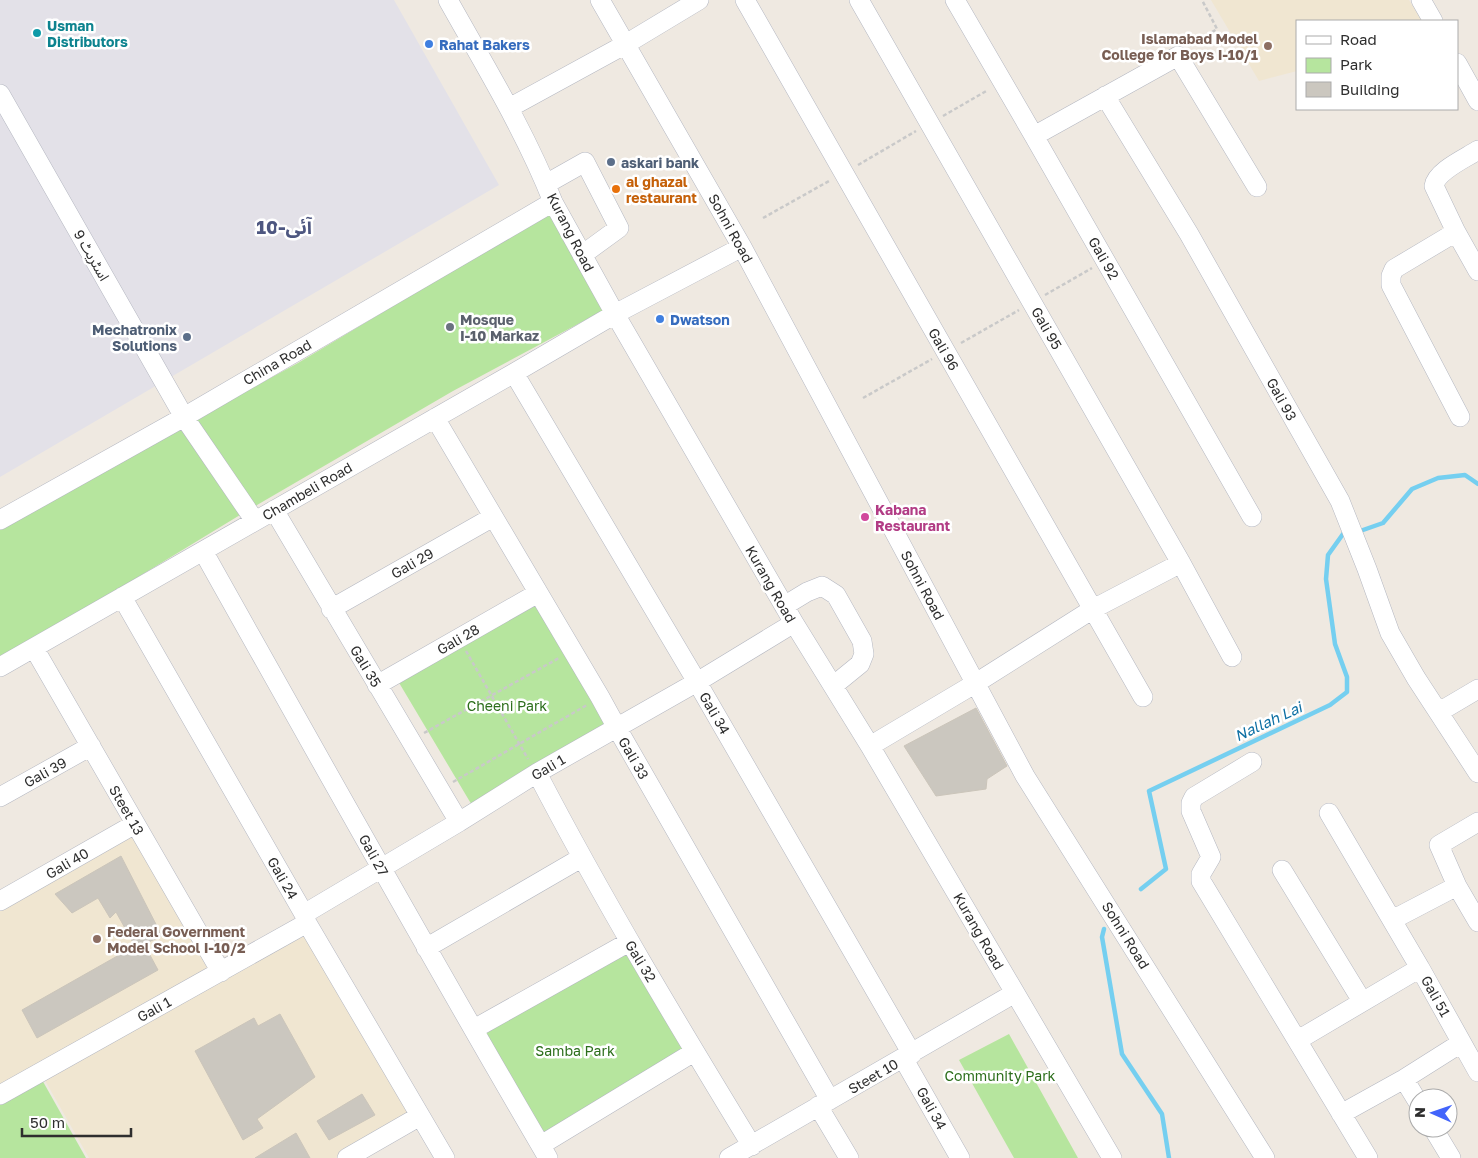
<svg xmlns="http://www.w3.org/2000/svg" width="1478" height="1158" font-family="'Golos Text','Noto Sans Arabic',sans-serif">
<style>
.industrial{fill:#e3e1e8}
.education{fill:#f0e6d1}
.green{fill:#b6e59e}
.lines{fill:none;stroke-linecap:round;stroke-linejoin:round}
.stream{stroke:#75cff0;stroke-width:4.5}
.building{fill:#cbc7bf;stroke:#cbc5ba}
.minor-casing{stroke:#b4b7c1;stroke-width:20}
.path{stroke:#c9c9c9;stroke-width:2.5;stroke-dasharray:4 2.5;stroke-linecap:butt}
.minor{stroke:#fff;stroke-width:19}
.culture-dot{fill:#0f9aa8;stroke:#fff;stroke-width:2}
.shop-dot{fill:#3f7fe0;stroke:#fff;stroke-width:2}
.education-dot{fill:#8d6e63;stroke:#fff;stroke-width:2}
.service-dot{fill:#5c6f8a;stroke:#fff;stroke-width:2}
.food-dot{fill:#e8710a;stroke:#fff;stroke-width:2}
.worship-dot{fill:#6b7280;stroke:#fff;stroke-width:2}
.hotel-dot{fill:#d1479c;stroke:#fff;stroke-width:2}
.labels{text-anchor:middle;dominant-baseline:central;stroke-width:5;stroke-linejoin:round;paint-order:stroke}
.culture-label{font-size:14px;font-weight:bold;fill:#0d838f;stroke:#fff;text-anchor:start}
.education-label{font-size:14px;font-weight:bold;fill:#785e54;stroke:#fff;text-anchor:end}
.shop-label{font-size:14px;font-weight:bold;fill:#366cbe;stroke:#fff;text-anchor:start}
.service-label{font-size:14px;font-weight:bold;fill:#4e5e75;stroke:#fff;text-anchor:start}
.food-label{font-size:14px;font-weight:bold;fill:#c56008;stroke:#fff;text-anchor:start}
.street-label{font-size:14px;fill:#2e2e2e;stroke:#fff}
.worship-label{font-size:14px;font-weight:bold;fill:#5b616d;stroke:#fff;text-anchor:start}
.hotel-label{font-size:14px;font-weight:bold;fill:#b23c85;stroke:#fff;text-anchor:start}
.park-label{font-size:14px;fill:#2c6e1b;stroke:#fff}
.water-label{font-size:15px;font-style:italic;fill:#0d6fa3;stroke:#fff}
.district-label{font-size:19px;font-weight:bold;fill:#4d5680;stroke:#fff}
</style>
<rect width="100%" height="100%" fill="#efe9e1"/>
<!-- industrial -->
<path class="industrial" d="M0,0H394L499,185L0,477Z"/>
<!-- education -->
<path class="education" d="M1211,0H1409L1422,21H1297V71L1259,81Z
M133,831L213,971L0,1089V906Z
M304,931L412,1115L337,1158H89L43,1077Z"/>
<!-- green -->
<path class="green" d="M552,211L606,309L453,391L240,515L0,661V525L298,363Z
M541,594L621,730L476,812L398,681Z
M634,943L698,1052L549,1141L482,1028Z
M1009,1034L1078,1158H1014L959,1060Z
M41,1078L86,1158H0V1101Z"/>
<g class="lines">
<!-- stream -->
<path class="stream" d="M1363,530L1383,523L1412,489L1438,478L1465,475L1478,484
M1141,889L1166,869L1149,791L1330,705L1347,692V677L1335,644L1326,579L1328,555L1343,534
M1104,929L1102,937L1122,1054L1162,1114L1169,1158"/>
</g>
<!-- building -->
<path class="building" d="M976,708L1007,766L987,779L986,789L936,796L904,746Z
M121,856L162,936L144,944L158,970L37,1038L22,1010L135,946L116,912L110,918L98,898L72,913L55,894Z
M280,1014L315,1077L257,1119L263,1128L243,1140L195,1051L254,1018L258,1026Z
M362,1094L375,1115L329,1140L317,1121Z
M296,1133L310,1158H255Z"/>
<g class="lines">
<!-- minor casing -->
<g class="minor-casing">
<path id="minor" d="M448,0C485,66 525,131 553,202L615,314L794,623L870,746L1112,1158
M600,0L742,247L1025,776L1265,1158
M745,0L1143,697
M859,0L1181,563L1232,657
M955,0L1034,136L1252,517
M1421,0L1433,21
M1457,63L1478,101
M0,94L184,417L255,521
M1105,96L1189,234L1340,501L1367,569L1390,633L1416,678L1478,773
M509,108L626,44L699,0
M1034,136L1178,56L1257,187
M1478,150C1466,158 1436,171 1434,186L1456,232L1478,271
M546,184L585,162L619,228L582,255
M1456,232L1394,269L1391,276V285L1460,417
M514,373L697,682L912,1054
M435,418L600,697L617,728L830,1100
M274,510L459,822
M0,520L184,417L553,202
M203,551C317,754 430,957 548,1158
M122,597L304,914L307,923L445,1158
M784,606L807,592L822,586L836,595L862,641L864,654L860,664L833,686
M331,609L493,517
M34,648L221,972
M0,667L514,373L615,314L742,247
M377,685L538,593
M1439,712L1478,689
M870,746L976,683L1093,609L1181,563
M1252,762L1194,797L1191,803V811L1211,857L1201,874V881L1368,1158
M537,773C603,900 677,1023 752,1146
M0,797L91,746
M1329,813L1420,968L1478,1072
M1478,822L1439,845L1457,886L1478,922
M1282,870L1362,1001
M0,901L135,824
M304,914L459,822L537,773L697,682L794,623
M1392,920L1457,886
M426,948L581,858
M474,1029L629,942
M1298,1040L1420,968
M903,1058L960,1158
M1404,1079L1418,1102
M0,1095L307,923
M818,1106L849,1158
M1341,1114L1404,1079L1461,1043
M1433,1128L1451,1158
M541,1145L694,1052
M347,1158L420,1116
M729,1158L1015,993"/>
</g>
<!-- path -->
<path class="path" d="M1190,46L1217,29L1202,0
M943,116L988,90
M858,165L916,131
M763,218L829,181
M1045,295L1092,268
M961,343L1019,310
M863,398L932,359
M466,651L528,759
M424,733L559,658
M453,782L587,705"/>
<!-- minor -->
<use href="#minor" class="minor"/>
</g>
<!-- markers -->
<circle class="culture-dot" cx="37" cy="33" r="5"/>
<g class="shop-dot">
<circle cx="429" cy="44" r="5"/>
<circle cx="660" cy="319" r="5"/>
</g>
<g class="education-dot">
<circle cx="1268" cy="46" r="5"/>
<circle cx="97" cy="939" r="5"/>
</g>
<g class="service-dot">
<circle cx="611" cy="162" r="5"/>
<circle cx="187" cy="337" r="5"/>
</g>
<circle class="food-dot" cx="616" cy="189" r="5"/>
<circle class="worship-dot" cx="450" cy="327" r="5"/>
<circle class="hotel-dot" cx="865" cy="517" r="5"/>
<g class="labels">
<!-- culture labels -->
<g class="culture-label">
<text x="47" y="25">Usman<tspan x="47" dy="16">Distributors</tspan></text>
</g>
<!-- education labels -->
<g class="education-label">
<text x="1258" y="38">Islamabad Model<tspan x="1258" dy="16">College for Boys I-10/1</tspan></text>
<text x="107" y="931" text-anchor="start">Federal Government<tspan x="107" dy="16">Model School I-10/2</tspan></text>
</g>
<!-- shop labels -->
<g class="shop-label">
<text x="439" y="44">Rahat Bakers</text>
<text x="670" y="319">Dwatson</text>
</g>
<!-- service labels -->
<g class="service-label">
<text x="621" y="162">askari bank</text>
<text x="177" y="329" text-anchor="end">Mechatronix<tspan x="177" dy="16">Solutions</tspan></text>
</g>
<!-- food labels -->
<g class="food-label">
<text x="626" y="181">al ghazal<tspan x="626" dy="16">restaurant</tspan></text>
</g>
<!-- street labels -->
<g class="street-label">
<text transform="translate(731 228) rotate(61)">Sohni Road</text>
<text transform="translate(571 232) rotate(63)">Kurang Road</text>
<text transform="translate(92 255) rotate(60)">اسٹریٹ 9</text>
<text transform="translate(1104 258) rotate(60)">Gali 92</text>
<text transform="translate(1047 328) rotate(60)">Gali 95</text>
<text transform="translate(944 349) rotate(60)">Gali 96</text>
<text transform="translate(277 362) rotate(-30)">China Road</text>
<text transform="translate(1282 399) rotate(61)">Gali 93</text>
<text transform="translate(307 491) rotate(-30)">Chambeli Road</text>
<text transform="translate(412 563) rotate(-30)">Gali 29</text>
<text transform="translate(771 584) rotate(60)">Kurang Road</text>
<text transform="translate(923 585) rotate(62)">Sohni Road</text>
<text transform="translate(458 639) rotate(-30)">Gali 28</text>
<text transform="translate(366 666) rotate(59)">Gali 35</text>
<text transform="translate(715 713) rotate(60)">Gali 34</text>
<text transform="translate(634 758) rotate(60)">Gali 33</text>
<text transform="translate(548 767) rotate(-30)">Gali 1</text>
<text transform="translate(45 772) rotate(-29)">Gali 39</text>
<text transform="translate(127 810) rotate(60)">Steet 13</text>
<text transform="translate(374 855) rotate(61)">Gali 27</text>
<text transform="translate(67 863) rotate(-30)">Gali 40</text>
<text transform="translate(283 878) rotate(60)">Gali 24</text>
<text transform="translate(979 931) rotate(60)">Kurang Road</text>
<text transform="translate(1126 935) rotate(58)">Sohni Road</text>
<text transform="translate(641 961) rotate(59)">Gali 32</text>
<text transform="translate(1436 996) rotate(61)">Gali 51</text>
<text transform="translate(154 1009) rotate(-29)">Gali 1</text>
<text transform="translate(873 1076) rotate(-30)">Steet 10</text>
<text transform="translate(932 1108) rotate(61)">Gali 34</text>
</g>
<!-- worship labels -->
<g class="worship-label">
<text x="460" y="319">Mosque<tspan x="460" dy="16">I-10 Markaz</tspan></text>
</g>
<!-- hotel labels -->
<g class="hotel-label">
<text x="875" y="509">Kabana<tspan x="875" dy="16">Restaurant</tspan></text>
</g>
<!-- park labels -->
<g class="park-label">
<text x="507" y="705">Cheeni Park</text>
<text x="575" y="1050">Samba Park</text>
<text x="1000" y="1075">Community Park</text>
</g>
<!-- water labels -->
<g class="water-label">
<text transform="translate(1268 721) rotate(-25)">Nallah Lai</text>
</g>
<!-- district labels -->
<g class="district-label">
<text x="284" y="226">آئی-10</text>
</g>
</g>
<!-- legend -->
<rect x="1296" y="20" width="162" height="90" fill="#ffffff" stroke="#ababab"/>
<rect x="1306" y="36" width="25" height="8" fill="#ffffff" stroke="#ababab"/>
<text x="1340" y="45" font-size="15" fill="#2e2e2e">Road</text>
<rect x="1306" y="58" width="25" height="15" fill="#b6e59e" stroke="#ababab"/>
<text x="1340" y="70" font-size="15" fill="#2e2e2e">Park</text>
<rect x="1306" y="82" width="25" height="15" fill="#cbc7bf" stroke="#ababab"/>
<text x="1340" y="95" font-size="15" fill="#2e2e2e">Building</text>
<!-- north arrow -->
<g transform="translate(1433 1113) rotate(272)"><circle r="24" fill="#ffffff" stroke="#ababab"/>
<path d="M0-4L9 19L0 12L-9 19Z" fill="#4264fb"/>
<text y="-8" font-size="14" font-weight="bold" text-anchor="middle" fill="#2e2e2e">N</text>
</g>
<!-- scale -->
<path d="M22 1128v8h109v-8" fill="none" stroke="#2e2e2e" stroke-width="2.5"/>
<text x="30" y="1128" font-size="15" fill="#2e2e2e" stroke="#ffffff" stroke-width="4" paint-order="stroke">50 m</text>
</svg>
